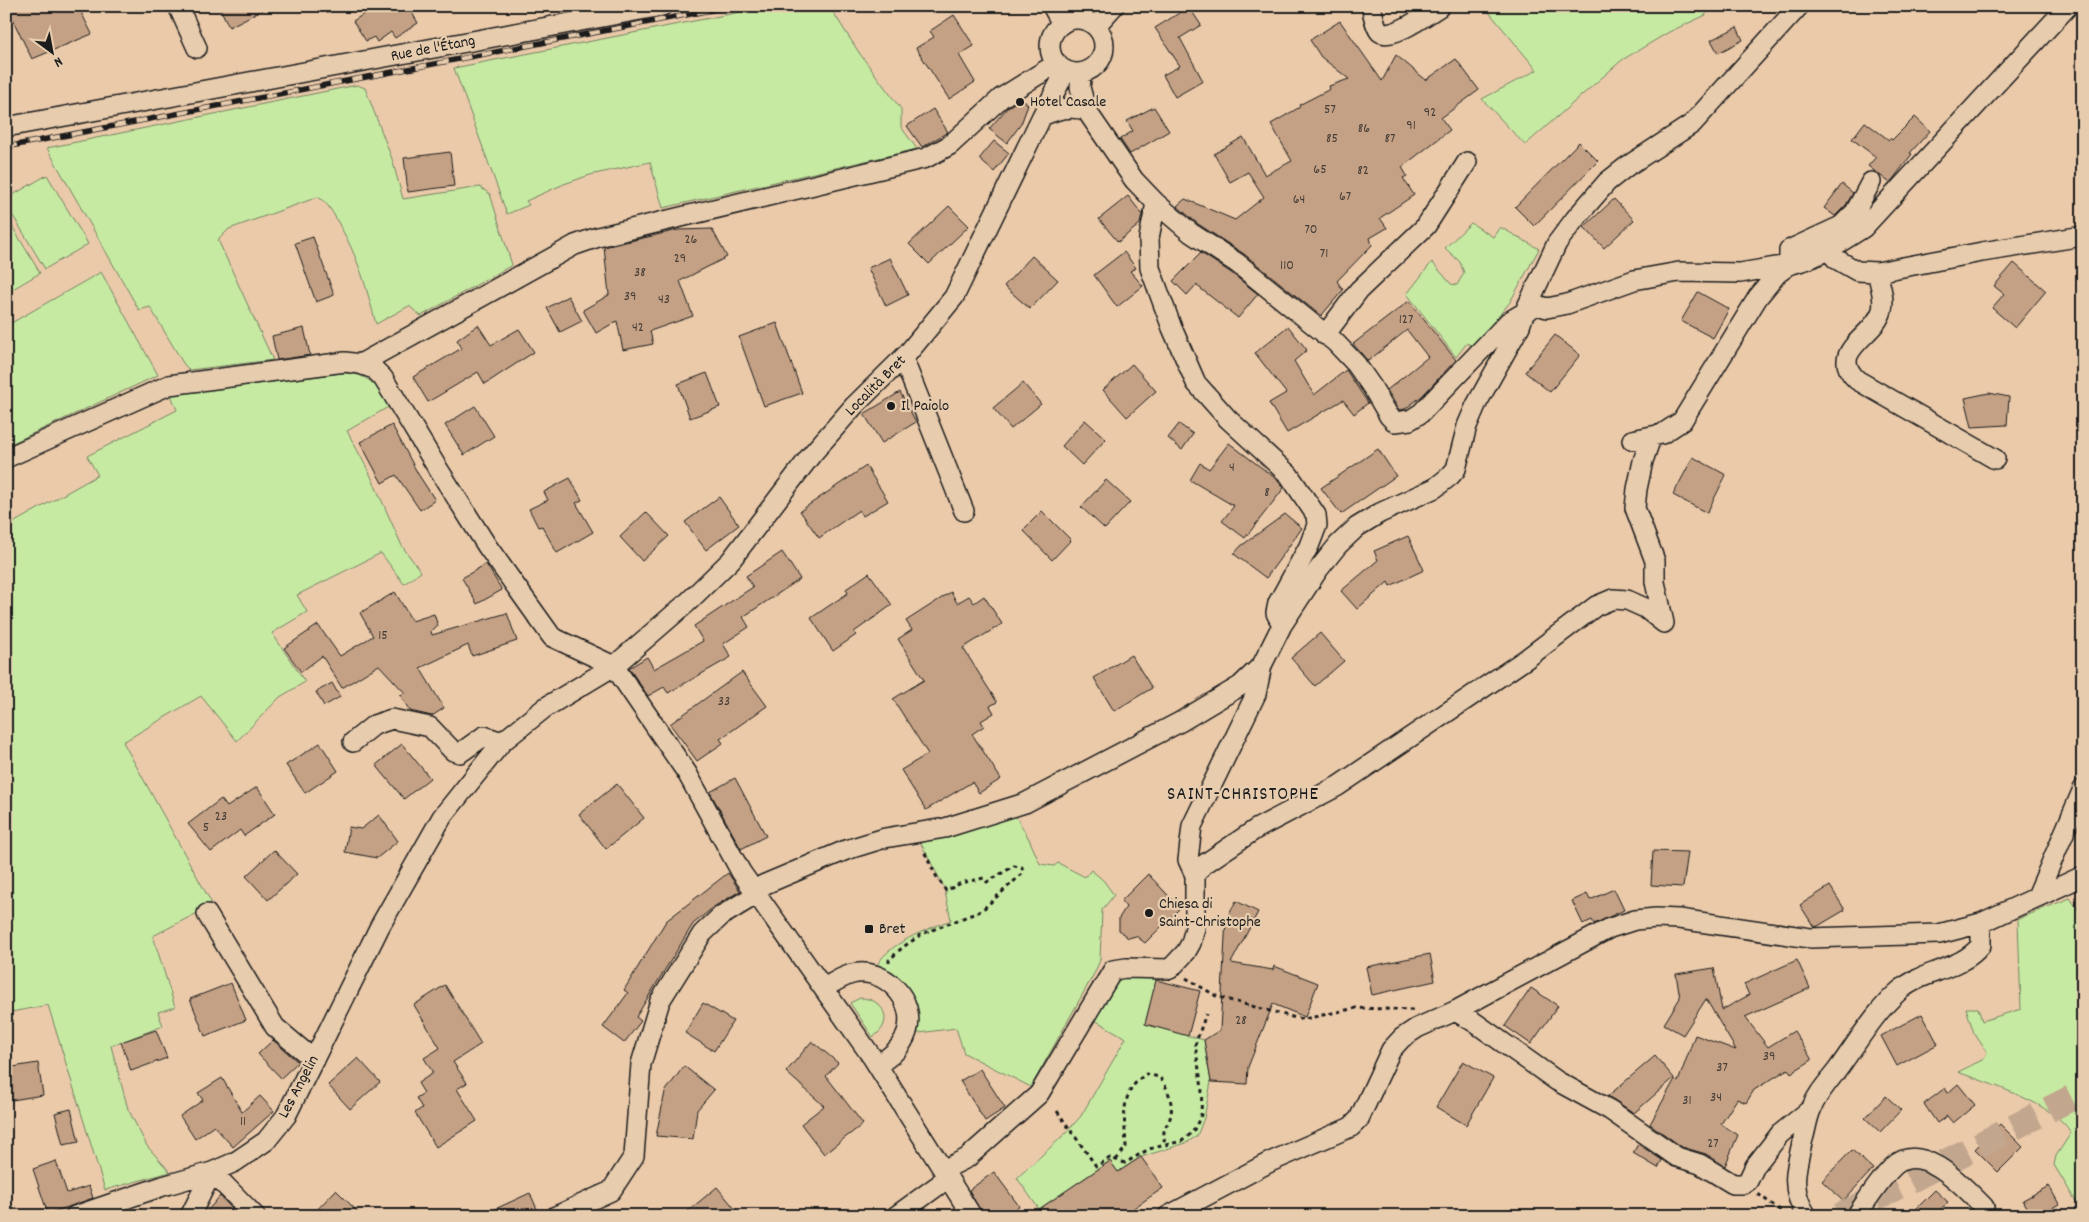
<svg xmlns="http://www.w3.org/2000/svg" width="2089" height="1222" font-family="Dekko,sans-serif">
<style>
.green{fill:#c7eaa3;stroke:#728360}
.building{fill:#c4a185;stroke:#1c1c1c}
.lines{fill:none;stroke-linecap:round;stroke-linejoin:round}
.highway-tunnel{stroke:#c2a78e;stroke-width:26;stroke-dasharray:26 13;stroke-linecap:butt}
.minor-casing{stroke:#1c1c1c;stroke-width:22}
.path{stroke:#1c1c1c;stroke-width:3;stroke-dasharray:4 4;stroke-linecap:butt}
.minor{stroke:#e7ccae;stroke-width:19}
.rail-casing{stroke:#1c1c1c;stroke-width:5.5}
.rail{stroke:#e7ccae;stroke-width:4;stroke-dasharray:11;stroke-linecap:butt}
.poi-dot{fill:#1c1c1c;stroke:#e7ccae;stroke-width:2}
.labels{text-anchor:middle;dominant-baseline:central;stroke-width:4.5;stroke-linejoin:round;paint-order:stroke}
.number-label{font-size:14px;fill:#463d36}
.street-label{font-size:16px;fill:#1c1c1c;stroke:#e7ccae}
.poi-label{font-size:16px;fill:#1c1c1c;stroke:#e7ccae;text-anchor:start}
.quarter-label{font-size:19px;letter-spacing:1px;fill:#1c1c1c;stroke:#e7ccae}
</style>
<rect width="100%" height="100%" fill="#ebcaaa"/>
<filter id="ink" filterUnits="userSpaceOnUse"><feTurbulence type="fractalNoise" baseFrequency=".02" numOctaves="2"/><feDisplacementMap in="SourceGraphic" scale="10" xChannelSelector="R" yChannelSelector="G"/><feConvolveMatrix kernelMatrix="1 2 1 2 8 2 1 2 1" color-interpolation-filters="sRGB"/></filter>
<g filter="url(#ink)">
<!-- green -->
<path class="green" d="M771,6H829L860,54L901,109V127L917,149L663,208L650,162L590,175L564,184L526,201L529,205L507,214L454,68Z
M1484,6H1707L1706,15L1669,32L1622,60L1525,145L1482,99L1537,70Z
M357,85L365,88L392,159L403,199L480,187L490,194L512,265L421,316L409,306L376,324C366,286 359,259 339,224C333,213 329,204 318,197L229,229L218,240L273,360L189,370L183,363L150,307L139,310L47,148Z
M47,175L88,244L45,269L6,204V199Z
M6,216L40,273L6,293Z
M1471,223L1493,237L1500,227L1539,249L1510,302L1473,347L1467,343L1456,357L1407,294L1432,262L1451,284L1457,285L1464,273L1460,262L1445,248Z
M101,272L158,375L6,446V326Z
M342,373C368,373 377,385 390,406L347,431L369,472L402,546L421,572L404,584L381,553L297,595L307,612L272,633L305,682L280,697L237,741L201,696L123,742L211,902L201,911L153,936L175,1007L158,1012L163,1026L111,1046L128,1109L147,1146L170,1172L105,1190L48,1005L6,1013V527L98,475L87,456L177,410L171,395Z
M1015,815L1029,839L1040,864L1054,866L1058,863L1085,877L1091,870L1103,880L1114,895L1102,910L1100,960L1095,972L1031,1087L964,1053L956,1028L912,1034L876,968C885,944 928,929 951,920L944,887L919,840Z
M2070,898L2083,917V1213L2054,1165L2056,1156L2071,1133C2056,1104 1989,1084 1958,1072L1984,1059L1987,1052L1974,1033L1966,1008H1978L1982,1021L2021,1009L2018,919Z
M1143,975L1157,979L1145,1024L1204,1040L1211,1082L1204,1118L1197,1136L1186,1143L1141,1157L1118,1172L1110,1161L1039,1209L1017,1178L1065,1134L1081,1116L1126,1038L1093,1019L1119,977Z
M860,998C884,998 895,1023 873,1037L850,1003Z"/>
<!-- building -->
<path class="building" d="M6,6H78L92,34L32,59Z
M219,6H270L229,27Z
M376,6H408L418,23L395,38L391,32L377,42L374,37L366,41L353,21Z
M1189,7L1201,25L1180,38L1203,81L1175,97L1163,75L1180,66L1155,28Z
M954,15L974,46L959,55L975,82L949,99L916,48L934,37L930,31Z
M1340,21L1382,81L1396,55L1426,80L1456,59L1479,90L1441,118L1450,130L1402,167L1407,176L1403,178L1414,195L1380,218L1387,228L1370,238L1372,245L1337,281L1343,290L1321,316L1244,254L1198,224L1177,206L1185,199L1235,220L1264,197L1248,172L1230,182L1214,154L1243,137L1265,175L1292,161L1271,124L1300,107L1299,105L1330,89L1329,86L1349,79L1321,57L1310,40Z
M1737,27L1743,40L1718,53L1711,40Z
M1022,98L1028,105L1021,124L1007,143L989,129L1008,107Z
M1154,107L1169,131L1130,154L1120,139L1133,131L1127,121Z
M933,109L948,132L922,147L907,126Z
M1915,117L1930,131L1910,153L1912,154L1890,183L1868,166L1876,157L1852,139L1865,122L1889,140L1890,138L1892,140Z
M994,141L1009,153L994,172L979,159Z
M1579,142L1598,161L1534,226L1515,207Z
M450,152L454,186L408,192L404,158Z
M1842,184L1853,193L1846,205L1835,216L1824,208Z
M1128,196L1142,214L1140,224L1118,242L1099,219Z
M1614,199L1634,220L1604,248L1584,227Z
M949,206L969,226L929,264L909,244Z
M712,229L727,257L680,281L693,316L650,331L653,344L623,350L617,321L596,333L583,310L609,295L604,247L678,230Z
M313,237L334,295L316,302L295,243Z
M1124,252L1136,268L1130,271L1143,286L1117,307L1094,275Z
M1201,253L1230,272L1258,294L1238,318L1196,285L1187,295L1173,281Z
M1032,256L1058,280L1030,309L1004,286Z
M890,258L908,295L886,306L868,268Z
M2014,263L2046,291L2015,328L1992,308L2004,294L1994,286Z
M1698,292L1729,309L1713,338L1681,321Z
M568,296L582,321L560,332L547,308Z
M1409,301L1456,360L1422,396L1405,409L1399,410L1387,390L1428,357L1407,330L1368,361L1353,344Z
M777,323L802,393L764,406L739,337Z
M478,325L491,345L519,329L534,352L485,384L478,372L428,402L413,377L462,348L457,340Z
M1288,326L1307,350L1294,361L1314,395L1346,370L1368,403L1354,414L1343,400L1287,433L1269,403L1286,393L1255,353Z
M304,328L310,355L277,360L272,336Z
M1555,335L1580,355L1550,392L1525,372Z
M1132,364L1156,391L1127,417L1103,390Z
M707,373L720,407L690,418L678,384Z
M1023,383L1041,404L1011,429L993,408Z
M900,392L916,422L882,443L864,414Z
M1989,393L2009,397L2007,425L1972,427L1965,398Z
M475,406L494,436L464,455L445,425Z
M1085,420L1106,439L1082,465L1062,446Z
M1179,424L1193,434L1182,450L1168,438Z
M392,425L418,474L435,500L420,510L396,475L382,483L360,442Z
M1229,443L1279,481L1284,488L1245,538L1222,521L1234,506L1190,480L1200,463L1209,469Z
M1378,449L1396,476L1341,514L1321,488Z
M1693,457L1726,475L1707,513L1673,495Z
M866,466L888,501L863,516L859,510L819,538L800,511Z
M570,478L582,500L576,503L593,532L557,553L542,526L538,527L529,509L548,500L544,492Z
M1106,480L1130,502L1105,529L1081,507Z
M719,497L739,525L706,550L685,522Z
M1042,511L1071,540L1052,560L1023,530Z
M646,512L669,536L642,561L620,537Z
M1285,514L1302,528L1266,578L1234,554L1241,546Z
M1408,536L1424,570L1390,586L1388,582L1357,609L1341,591L1378,560L1374,551Z
M782,552L800,579L743,617L749,627L723,644L731,657L668,693L664,687L648,696L629,668L647,657L654,669L703,641L694,626L753,587L746,576Z
M486,564L502,590L477,604L462,578Z
M869,573L892,605L854,632L856,635L833,651L811,618L848,593L846,589Z
M395,592L412,621L434,614L438,626L431,631L432,635L507,613L517,641L472,656L468,645L420,668L444,708L432,716L410,711L400,695L405,693L379,665L342,688L322,656L301,672L284,648L318,625L340,656L373,636L360,613Z
M951,592L957,603L969,596L974,603L984,596L1002,624L963,648L997,702L990,706L994,713L981,721L984,726L972,734L1001,779L979,793L972,782L926,810L901,770L928,754L893,699L924,680L898,639L912,630L906,621Z
M1320,633L1344,661L1315,686L1291,658Z
M1131,655L1152,688L1114,711L1094,678Z
M742,672L767,706L720,739L723,743L697,761L670,724Z
M332,683L340,697L324,706L316,692Z
M320,743L338,771L305,793L286,765Z
M402,744L430,778L404,799L376,765Z
M735,778L766,836L741,849L710,792Z
M617,784L644,818L606,849L579,814Z
M257,787L275,814L244,836L240,830L211,852L188,824L221,799L227,807Z
M379,815L398,841L377,858L345,852L349,827L361,829Z
M274,850L297,874L268,900L246,876Z
M1653,851L1688,852L1683,887L1651,885Z
M728,873L740,891L715,906L693,924L636,1017L641,1021L624,1043L603,1027L628,993L624,990L666,921Z
M1148,874L1180,908L1145,943L1136,936L1128,938L1119,930V918L1126,907L1121,901Z
M1830,886L1845,910L1818,926L1814,927L1800,905Z
M1614,889L1624,910L1594,924L1592,920L1583,924L1572,901L1587,894L1590,900Z
M1236,901L1258,912L1231,963L1273,970L1274,966L1318,983L1305,1017L1273,1004L1248,1067L1247,1084L1211,1082L1204,1040L1220,1030L1226,919Z
M1430,954L1435,981L1372,995L1366,967Z
M1797,960L1810,988L1745,1017L1768,1047L1794,1031L1812,1060L1791,1073L1788,1069L1754,1090L1746,1103L1737,1099L1721,1124L1738,1135L1725,1166L1706,1154L1682,1147L1650,1124L1675,1079L1678,1082L1695,1035L1736,1050L1706,999L1683,1035L1664,1024L1680,998L1676,974L1714,968L1722,1010L1749,995L1744,984Z
M1156,980L1200,991L1188,1036L1145,1024Z
M231,983L246,1020L205,1036L190,999Z
M445,985L481,1044L453,1062L467,1083L457,1089L477,1121L436,1147L415,1113L422,1108L416,1098L424,1093L418,1083L433,1073L424,1058L440,1048L414,1005Z
M1531,988L1558,1006L1531,1044L1505,1026Z
M703,1003L733,1021L714,1051L685,1033Z
M1922,1014L1938,1044L1897,1066L1881,1036Z
M156,1030L167,1058L131,1071L121,1042Z
M273,1040L298,1062L281,1078L258,1054Z
M812,1041L838,1063L826,1076L863,1124L824,1154L801,1124L824,1106L786,1072Z
M1655,1056L1674,1078L1634,1113L1608,1096Z
M358,1058L380,1082L350,1109L328,1085Z
M1463,1061L1493,1078L1466,1125L1436,1107Z
M38,1063L43,1095L6,1101V1068Z
M684,1066L714,1090L697,1110L693,1139L656,1136L665,1092Z
M980,1069L1005,1108L985,1121L960,1081Z
M222,1078L242,1112L260,1096L274,1111L233,1147L214,1126L195,1139L180,1116L203,1100L198,1093Z
M1958,1084L1975,1105L1953,1123L1947,1116L1937,1123L1924,1104L1945,1088L1948,1093Z
M1886,1096L1901,1110L1880,1132L1865,1118Z
M71,1109L79,1142L63,1145L55,1113Z
M2000,1124L2023,1147L1998,1172L1975,1149Z
M1638,1144L1662,1160L1658,1168L1633,1153Z
M1852,1150L1873,1169L1843,1201L1822,1181Z
M1141,1157L1163,1188L1122,1216H1029L1110,1161L1118,1172Z
M56,1161L67,1193L89,1186L93,1198L48,1214L33,1169Z
M994,1172L1019,1206L1005,1216H983L969,1190Z
M2049,1186L2059,1204L2038,1216H2032L2023,1200Z
M717,1187L741,1216H682Z
M336,1190L362,1216H311Z
M1935,1190L1948,1202L1934,1216H1923L1916,1209Z
M530,1193L540,1216H480Z
M220,1196L239,1216H203Z"/>
<g class="lines">
<!-- highway-tunnel -->
<path class="highway-tunnel" d="M1840,1216L2083,1092"/>
<!-- minor casing -->
<g class="minor-casing">
<path id="minor" d="M178,6L197,48
M1052,6L1062,24
M1371,6C1373,13 1375,27 1380,32C1391,41 1429,13 1439,7
M1050 46a27 27 0 1 1 54 0a27 27 0 1 1-54 0Z
M1096,26L1114,6
M1082,73L1080,87L1086,110L1134,180L1156,203L1191,233L1237,263L1335,342L1356,364L1372,387L1389,416L1395,422L1410,420L1421,413L1508,322L1537,305L1547,308L1567,304L1634,280L1679,272L1740,273L1789,265L1809,259L1828,250L1863,228L2068,6
M1042,116C1058,109 1069,106 1086,110
M6,127L662,6
M1156,203L1149,238L1150,268L1172,328L1196,383L1228,419L1289,475L1316,515L1317,525L1309,546L1278,603L1276,613L1282,625
M1828,250L1836,259L1857,271L1877,272L1982,252L2083,236
M1877,272C1880,285 1885,298 1882,310C1876,336 1826,351 1857,380L1995,459
M1325,335L1359,290L1426,226L1467,162
M903,358L964,511
M360,364L575,245L598,237L926,158L950,145L1001,98L1057,63
M1651,438L1643,461L1637,489L1635,508L1655,561V582L1664,623
M1632,440L1662,434L1682,421L1758,297L1777,274L1789,265V250L1841,226L1855,212L1871,182
M6,458L169,385L345,362L360,364L374,369L383,378L435,464L487,546L552,637L614,666L687,773L741,872L872,1057L972,1216
M353,742L374,725L392,719L430,727L453,751L460,753L484,736L502,742
M1195,875L1203,865L1256,829L1338,786L1526,659L1596,606L1613,599L1627,600L1645,608L1664,623
M2037,896L2083,789
M207,914L275,1027L314,1060
M824,988C833,983 841,977 852,974C884,966 917,1000 907,1032C902,1048 890,1057 877,1065
M1455,1011L1474,1022L1557,1081L1610,1110L1677,1157L1700,1164L1733,1184H1743L1748,1181L1755,1166L1780,1134L1811,1109
M75,1216L163,1186L212,1172L235,1162L266,1141L286,1116L380,926L442,817L502,742L546,707L614,666L688,602L731,560L812,454L854,406L908,353L954,297L1042,116L1066,71
M190,1216L212,1172L255,1216
M556,1216L611,1191L634,1156L641,1064L660,1001L702,934L721,916L757,894L763,885L846,850L885,838L945,828L1025,803L1180,722L1240,686L1262,665
M896,1216L940,1184L951,1166L967,1158L1039,1094L1113,970L1126,968L1170,969L1186,952L1191,943L1195,928V875L1188,860L1192,826L1256,694L1262,665L1282,625L1318,570L1338,545L1357,527L1380,513L1435,488L1450,476L1456,469L1467,426L1476,405L1520,326L1525,311L1557,243L1575,219L1607,182L1626,167L1692,124L1799,6
M1168,1216L1270,1162L1351,1127L1359,1119L1391,1050L1402,1038L1417,1028L1455,1011L1610,928L1635,920L1656,918L1679,919L1810,938L1939,934L1981,923L2083,876
M1807,1216C1789,1189 1796,1168 1803,1139C1806,1130 1807,1119 1811,1110C1816,1095 1829,1081 1838,1069C1857,1043 1875,1012 1899,991C1923,970 1962,970 1981,945V923
M1856,1216C1868,1199 1879,1180 1894,1166C1922,1140 1964,1187 1984,1207"/>
</g>
<!-- path -->
<path class="path" d="M889,963V960L903,947L922,934L981,911L1023,873L1022,867L1014,866L987,882L984,878L961,883L946,891L935,874L923,849
M1186,978L1218,997L1296,1018L1304,1019L1356,1008L1413,1010
M1057,1111L1096,1166L1110,1158L1125,1163L1149,1149L1182,1141L1192,1133L1196,1126L1201,1115L1202,1088L1195,1045L1206,1014
M1116,1160L1126,1147C1125,1119 1118,1093 1146,1074L1159,1077C1167,1085 1173,1102 1171,1114C1168,1129 1161,1124 1165,1145
M1758,1194L1785,1214"/>
<!-- minor -->
<use href="#minor" class="minor"/>
<!-- rail casing -->
<g class="rail-casing">
<path id="rail" d="M6,147L732,6"/>
</g>
<!-- rail -->
<use href="#rail" class="rail"/>
</g>
</g>
<!-- markers -->
<g class="poi-dot">
<circle cx="1020" cy="102" r="5"/>
<circle cx="891" cy="406" r="5"/>
<circle cx="1149" cy="913" r="5"/>
<rect x="864" y="924" width="10" height="10" rx="2.5"/>
</g>
<g class="labels">
<!-- number labels -->
<g class="number-label">
<text x="1330" y="110">57</text>
<text x="1430" y="113">92</text>
<text x="1411" y="126">91</text>
<text x="1364" y="129">86</text>
<text x="1332" y="139">85</text>
<text x="1390" y="139">87</text>
<text x="1320" y="170">65</text>
<text x="1363" y="171">82</text>
<text x="1345" y="197">67</text>
<text x="1299" y="200">64</text>
<text x="1311" y="230">70</text>
<text x="691" y="240">26</text>
<text x="1324" y="254">71</text>
<text x="680" y="259">29</text>
<text x="1287" y="266">110</text>
<text x="640" y="273">38</text>
<text x="630" y="297">39</text>
<text x="664" y="300">43</text>
<text x="1406" y="320">127</text>
<text x="638" y="328">42</text>
<text x="1232" y="468">4</text>
<text x="1267" y="493">8</text>
<text x="383" y="636">15</text>
<text x="724" y="702">33</text>
<text x="221" y="817">23</text>
<text x="206" y="828">5</text>
<text x="1241" y="1021">28</text>
<text x="1769" y="1057">39</text>
<text x="1722" y="1068">37</text>
<text x="1716" y="1098">34</text>
<text x="1687" y="1101">31</text>
<text x="243" y="1122">11</text>
<text x="1713" y="1144">27</text>
</g>
<!-- street labels -->
<g class="street-label">
<text transform="translate(433 49) rotate(-11)">Rue de l'Étang</text>
<text transform="translate(876 386) rotate(-45)">Località Bret</text>
<text transform="translate(299 1087) rotate(-62)">Les Angelin</text>
</g>
<!-- poi labels -->
<g class="poi-label">
<text x="1030" y="102">Hotel Casale</text>
<text x="901" y="406">Il Paiolo</text>
<text x="1159" y="904">Chiesa di<tspan x="1159" dy="18">Saint-Christophe</tspan></text>
<text x="879" y="929">Bret</text>
</g>
<!-- quarter labels -->
<g class="quarter-label">
<text x="1243" y="795">SAINT-CHRISTOPHE</text>
</g>
</g>
<!-- margin -->
<rect width="2089" height="1222" fill="none" stroke="#e7ccae" stroke-width="25"/>
<rect x="12" y="12" width="2064" height="1197" fill="none" stroke="#1c1c1c" stroke-width="2" filter="url(#ink)"/>
<!-- north arrow -->
<g transform="translate(52 52) rotate(148)" stroke="#e7ccae" stroke-width="4" paint-order="stroke">
<path d="M0-4L9 19L0 12L-9 19Z" fill="#1c1c1c"/>
<text y="-8" font-size="14" font-weight="bold" text-anchor="middle" fill="#1c1c1c">N</text>
</g>
</svg>
